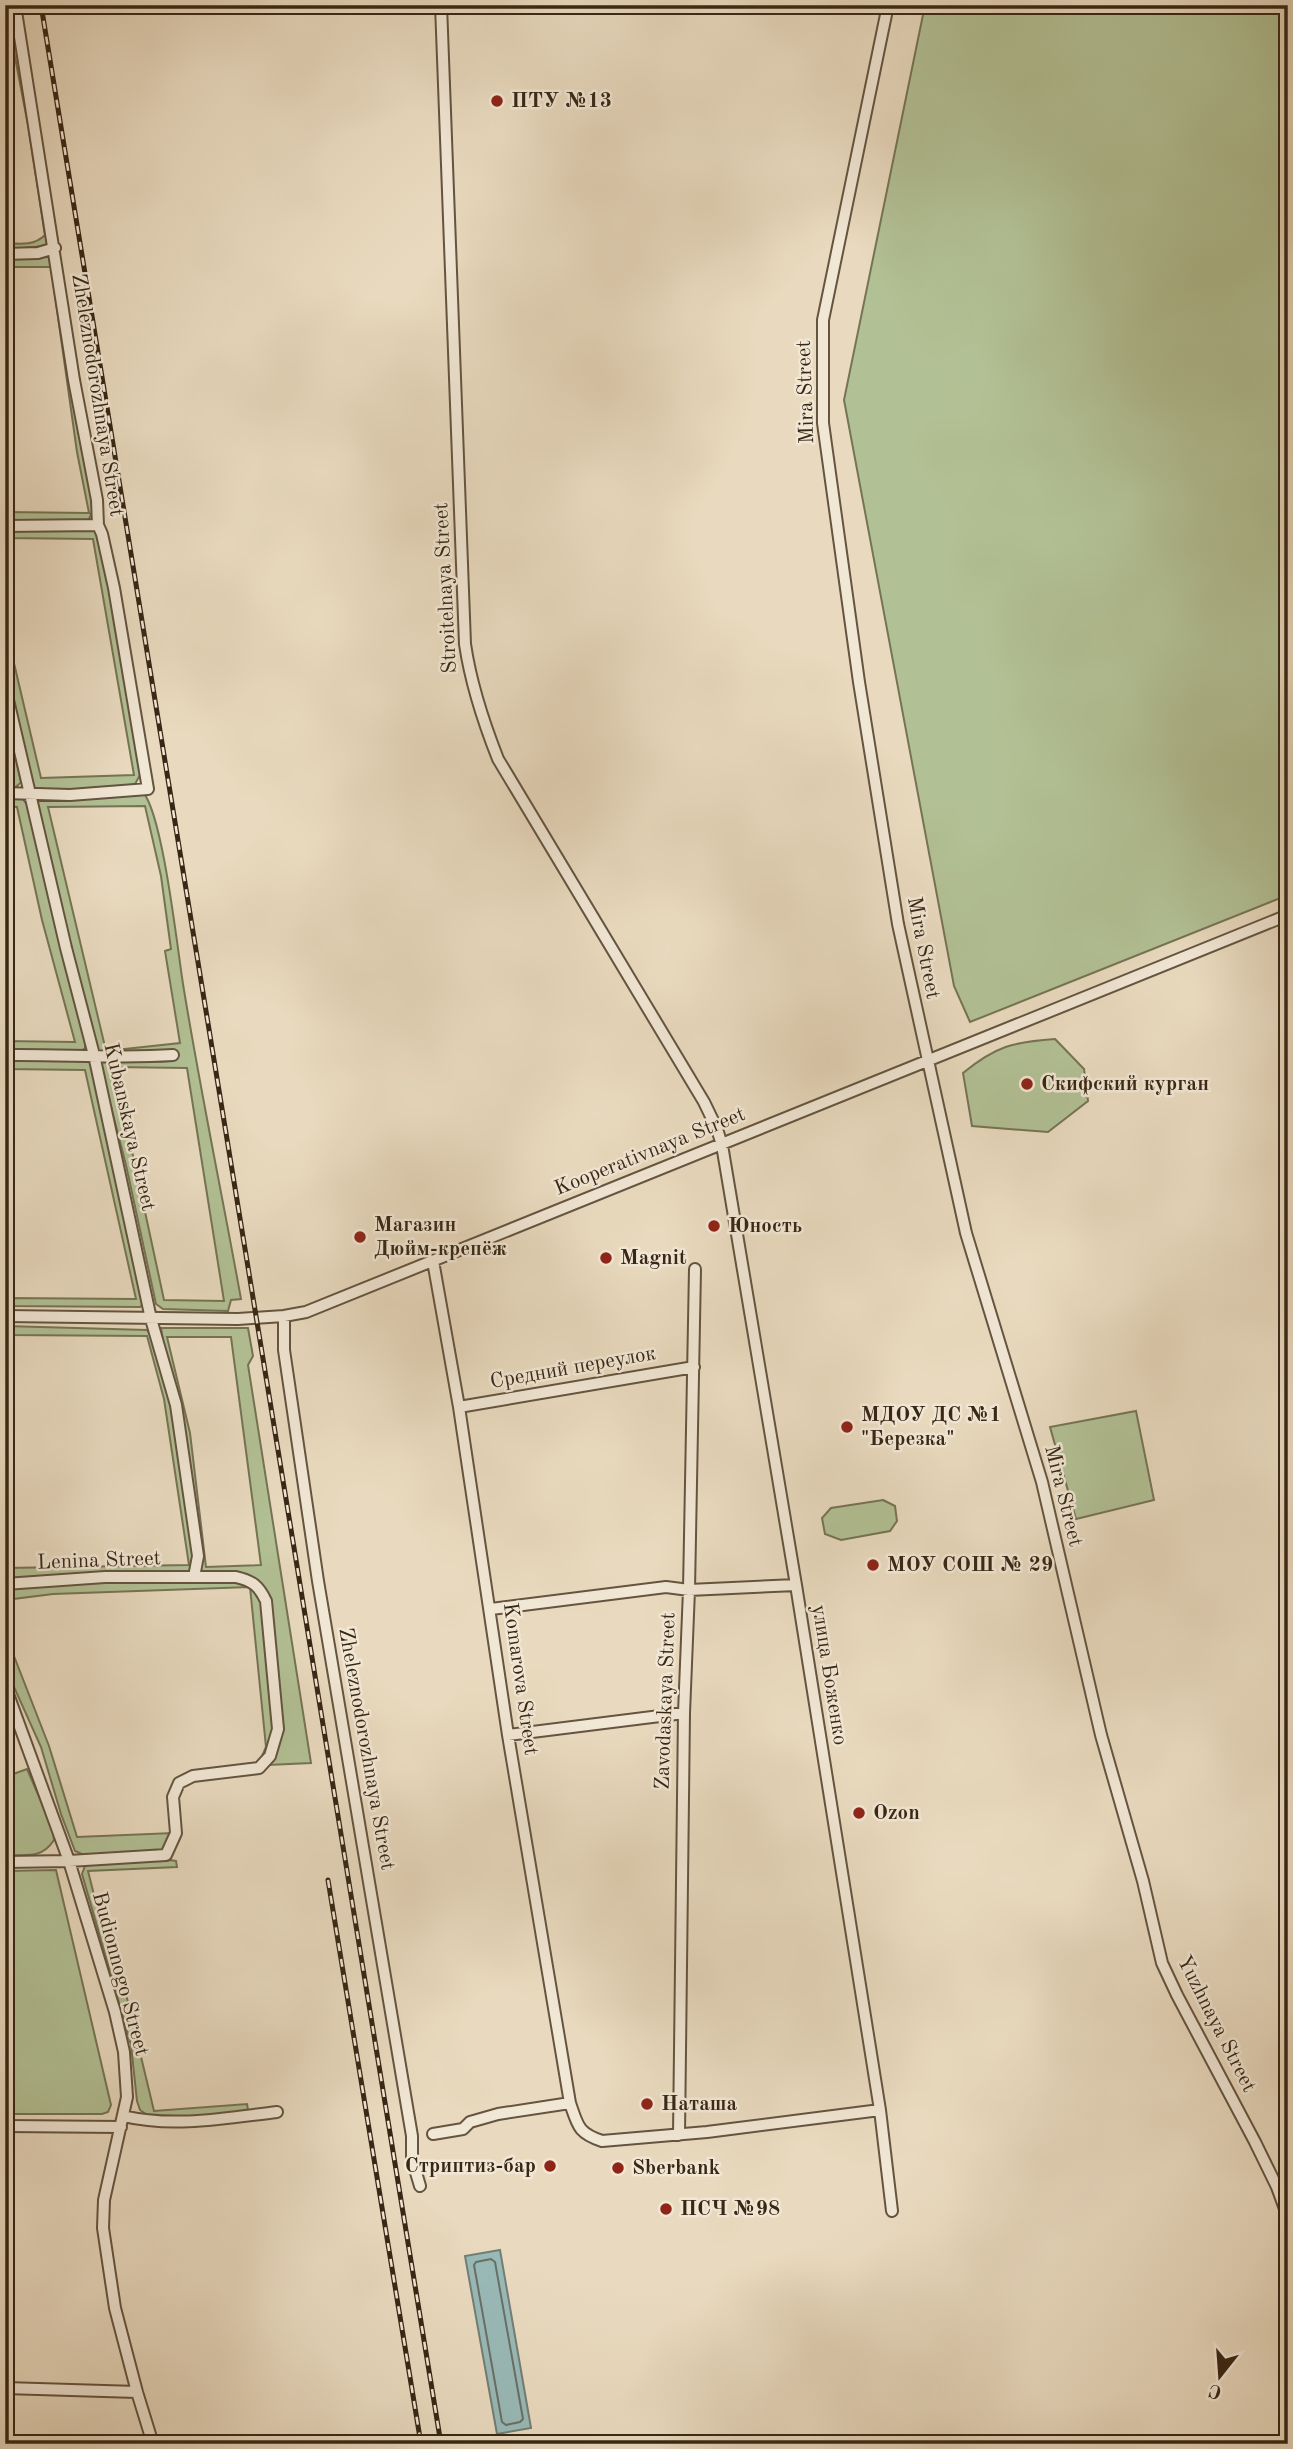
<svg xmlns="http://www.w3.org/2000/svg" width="1293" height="2449" font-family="'Old Standard TT',serif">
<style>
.green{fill:#b2c195;stroke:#757455;stroke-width:2;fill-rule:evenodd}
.water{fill:#99bab8;stroke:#727f77;stroke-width:2}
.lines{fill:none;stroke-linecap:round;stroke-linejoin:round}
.shore{stroke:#687066;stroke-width:2}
.minor-casing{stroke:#645440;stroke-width:14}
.minor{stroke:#f1e7d5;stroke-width:10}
.rail-casing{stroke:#382715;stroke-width:5}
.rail{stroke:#f1e7d5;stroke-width:2.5;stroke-dasharray:8;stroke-linecap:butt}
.poi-dot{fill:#8f2418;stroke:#f1e7d5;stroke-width:2.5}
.labels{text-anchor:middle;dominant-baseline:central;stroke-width:5;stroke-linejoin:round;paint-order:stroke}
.poi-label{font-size:21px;font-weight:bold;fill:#382715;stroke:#f1e7d5;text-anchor:start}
.street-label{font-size:21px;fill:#382715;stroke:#f1e7d5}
</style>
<rect width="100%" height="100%" fill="#e9dabf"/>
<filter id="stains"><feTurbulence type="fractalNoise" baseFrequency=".00286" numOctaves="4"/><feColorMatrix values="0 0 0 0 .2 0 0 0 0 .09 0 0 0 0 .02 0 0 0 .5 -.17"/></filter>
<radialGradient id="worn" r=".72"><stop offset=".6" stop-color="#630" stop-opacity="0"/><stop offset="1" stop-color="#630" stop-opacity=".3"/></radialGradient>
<!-- green -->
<path class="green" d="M5,5H13L50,242L44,246L5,250V243C20,244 34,246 45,235L28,125Z
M925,5H1288V895L970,1022L954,986L844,400Z
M51,254L95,504L89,519L82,522L5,523V512L89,513L77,452L51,267H5V257Z
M5,528L95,529L101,538L112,592L140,775L135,784C104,795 66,792 34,790L5,671V625L41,778L134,775L93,539L5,538Z
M5,708L21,782C17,787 12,790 5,789V777L8,776L5,764Z
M143,792C163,816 177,946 183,984C200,1089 222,1194 241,1299L231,1300L228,1311L163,1309L156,1304L126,1165L97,1053L36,805L38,799ZM145,806L161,876L171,949L165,951L180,1043L106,1051L48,807ZM111,1067L187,1068L224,1301L164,1300L130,1142Z
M5,796C18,796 24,796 29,809L85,1042V1048L81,1051H5V1041L75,1042L42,920L17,807L5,806Z
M1055,1039L1084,1069L1088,1101L1048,1132L972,1126L963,1073C996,1046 1013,1042 1055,1039Z
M5,1057L83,1059L89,1062L93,1069L145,1303L140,1307L5,1306V1298L136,1299L85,1070L5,1069Z
M5,1326L147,1330L152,1337L169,1389L195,1557L192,1569L185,1574L5,1580V1568L189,1565L164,1399L147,1336L5,1335Z
M161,1328H248L253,1356L248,1365L311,1763L268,1765L281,1703L269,1596C251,1567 235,1574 203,1572L200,1568ZM167,1337H231L261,1565L206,1567L190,1433Z
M1136,1411L1154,1500L1076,1519L1050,1427Z
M883,1500L895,1506L897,1521L890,1531L841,1540L825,1534L822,1518L831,1508Z
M229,1579L247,1581L261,1595L274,1733L269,1751L259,1763L266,1747L250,1587L53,1594L5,1600V1586L24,1584Z
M5,1633L49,1746L77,1837L173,1833L167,1850L86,1856L75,1851L61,1814L41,1747L5,1667Z
M27,1769L53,1829L54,1840C42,1859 26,1855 5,1855V1777Z
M155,1858L176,1861L177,1867L88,1871L94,1895L119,1965L154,2111L247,2104L248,2110L205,2117L180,2118L147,2115L140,2110L137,2101L131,2045L82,1874L85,1866L93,1863Z
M56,1870L111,2105L108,2112L102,2114H5V1871Z"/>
<!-- water -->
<path class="water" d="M500,2250L531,2428L497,2434L465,2256Z"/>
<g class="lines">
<!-- shore -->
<path class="shore" d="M491,2259L495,2262L523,2419L520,2422L506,2425L502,2422L474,2265L476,2262Z"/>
<!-- minor casing -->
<g class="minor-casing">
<path id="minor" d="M441,5L465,644C471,685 483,721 498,759L704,1102L717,1129L722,1145L796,1585L880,2110L892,2211
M888,5L823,320V423L859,682L898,924L966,1233L1042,1482L1101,1735L1143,1881L1162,1963L1177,1995L1255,2142L1277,2187L1288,2217
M5,254L38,253L55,248
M5,526L98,525
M5,687L66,948L94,1055L151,1319L176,1405L198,1556L194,1577
M5,793L70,795L148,789L114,588L102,534L98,525L97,500L74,380L15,5
M5,1055C61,1054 117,1059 173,1055
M433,1261L459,1407L508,1735L570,2103C578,2126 578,2133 602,2141L707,2132L880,2110
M5,1316L238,1319L284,1316L306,1312L1288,915
M284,1316V1350L318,1581L412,2136V2159L420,2186
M459,1407L694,1367
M5,1584L105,1577H236C253,1581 259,1586 266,1601L278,1729L270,1756L259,1768L193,1776L179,1783L173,1797L176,1833L166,1855L69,1861L5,1862
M491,1609L666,1587L689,1590L796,1585
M5,1686L69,1861L115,2012L124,2052L127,2097L104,2200L103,2228L115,2308L137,2392L153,2444
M508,1735L684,1713
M123,2116C174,2128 226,2118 277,2112
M5,2126L121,2127
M433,2134L463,2129L470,2122L498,2114L570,2103
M679,2135L684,1713L689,1590L695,1269
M5,2388L137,2392"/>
</g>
<!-- minor -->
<use href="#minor" class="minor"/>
<!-- rail casing -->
<g class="rail-casing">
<path id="rail" d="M41,5L441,2444
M328,1880L421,2444"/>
</g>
<!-- rail -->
<use href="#rail" class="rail"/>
</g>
<!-- markers -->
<g class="poi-dot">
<circle cx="497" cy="101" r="7"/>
<circle cx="1027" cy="1084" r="7"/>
<circle cx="714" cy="1226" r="7"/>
<circle cx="360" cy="1237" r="7"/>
<circle cx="606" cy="1258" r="7"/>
<circle cx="847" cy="1427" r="7"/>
<circle cx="873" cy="1565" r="7"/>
<circle cx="859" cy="1813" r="7"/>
<circle cx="647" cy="2104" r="7"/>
<circle cx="550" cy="2166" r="7"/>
<circle cx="618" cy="2168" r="7"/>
<circle cx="666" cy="2209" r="7"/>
</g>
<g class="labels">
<!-- poi labels -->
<g class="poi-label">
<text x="511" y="101">ПТУ №13</text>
<text x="1041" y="1084">Скифский курган</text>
<text x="374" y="1225">Магазин<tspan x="374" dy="24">Дюйм-крепёж</tspan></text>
<text x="728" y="1226">Юность</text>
<text x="620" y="1258">Magnit</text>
<text x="861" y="1415">МДОУ ДС №1<tspan x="861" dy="24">"Березка"</tspan></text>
<text x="887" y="1565">МОУ СОШ № 29</text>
<text x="873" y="1813">Ozon</text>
<text x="661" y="2104">Наташа</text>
<text x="536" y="2166" text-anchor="end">Стриптиз-бар</text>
<text x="632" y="2168">Sberbank</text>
<text x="680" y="2209">ПСЧ №98</text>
</g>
<!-- street labels -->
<g class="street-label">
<text transform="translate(806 392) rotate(-92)">Mira Street</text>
<text transform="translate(97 395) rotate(81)">Zheleznodorozhnaya Street</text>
<text transform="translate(446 588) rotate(-93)">Stroitelnaya Street</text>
<text transform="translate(923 948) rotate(79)">Mira Street</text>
<text transform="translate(129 1127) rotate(77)">Kubanskaya Street</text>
<text transform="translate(650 1152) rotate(-22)">Kooperativnaya Street</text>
<text transform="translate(573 1368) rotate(-10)">Средний переулок</text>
<text transform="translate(1063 1496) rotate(76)">Mira Street</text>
<text transform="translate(99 1561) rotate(-2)">Lenina Street</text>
<text transform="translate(829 1675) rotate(81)">улица Боженко</text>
<text transform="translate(520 1679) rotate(82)">Komarova Street</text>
<text transform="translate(666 1701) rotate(-88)">Zavodaskaya Street</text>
<text transform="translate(366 1749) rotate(80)">Zheleznodorozhnaya Street</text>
<text transform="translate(120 1974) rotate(75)">Budionnogo Street</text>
<text transform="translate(1216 2024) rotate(63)">Yuzhnaya Street</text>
</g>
</g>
<!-- margin -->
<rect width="1293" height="2449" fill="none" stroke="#e9dabf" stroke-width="28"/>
<rect x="7" y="7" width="1279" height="2435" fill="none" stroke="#382715" stroke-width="3.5"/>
<rect x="14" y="14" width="1265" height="2421" fill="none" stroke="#382715" stroke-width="2"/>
<!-- north arrow -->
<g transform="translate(1220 2376) rotate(197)" stroke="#f1e7d5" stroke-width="5" paint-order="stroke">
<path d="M0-5L12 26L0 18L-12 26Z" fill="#382715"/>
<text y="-10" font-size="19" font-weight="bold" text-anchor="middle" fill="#382715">С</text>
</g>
<rect width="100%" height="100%" filter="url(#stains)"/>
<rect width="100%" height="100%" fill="url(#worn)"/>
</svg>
